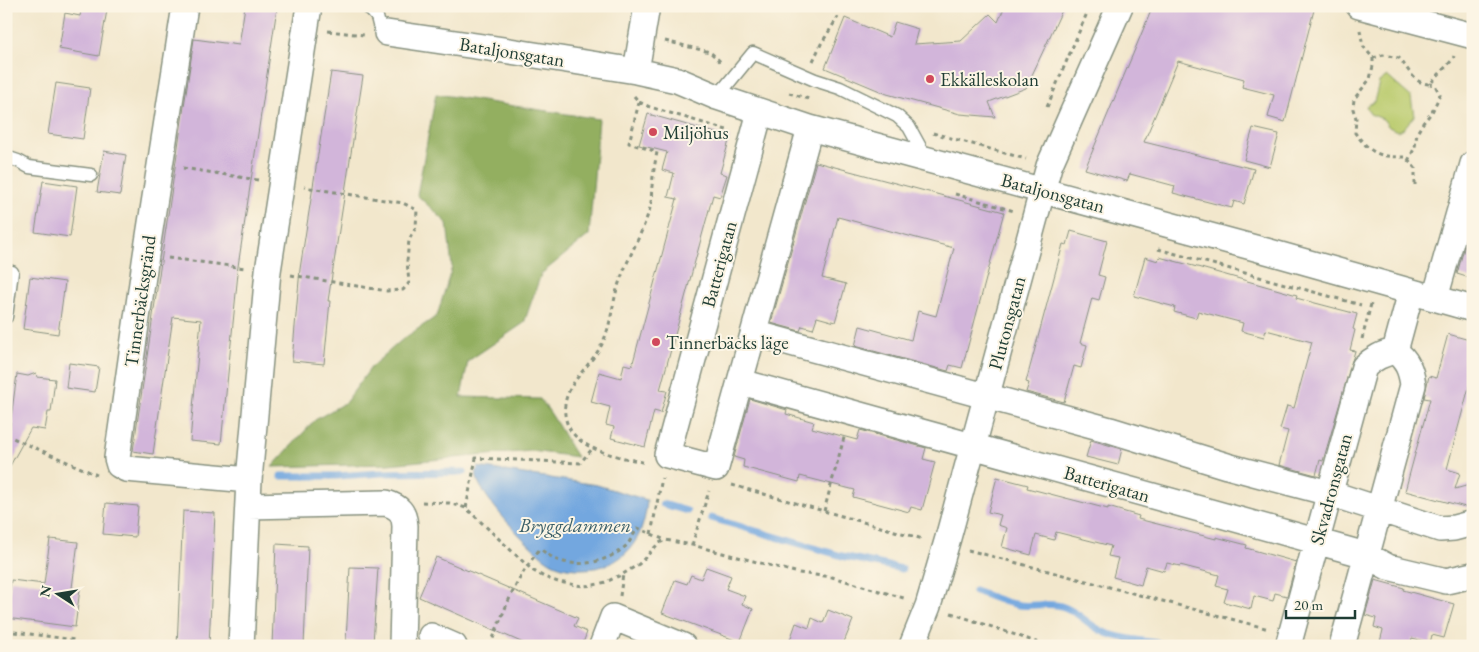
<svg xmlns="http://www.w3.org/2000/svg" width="1479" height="652" font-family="'EB Garamond',serif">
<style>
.green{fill:#bacb6d;stroke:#6c8450}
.forest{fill:#93af60;stroke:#59764a}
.water{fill:#73a7df;stroke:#49728a}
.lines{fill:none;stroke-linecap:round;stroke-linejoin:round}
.stream{stroke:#73a7df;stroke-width:7}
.building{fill:#d2b5da}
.lane-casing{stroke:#889280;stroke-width:15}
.street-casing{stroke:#889280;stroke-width:28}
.path{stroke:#889280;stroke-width:3;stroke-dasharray:4 4;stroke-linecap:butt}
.lane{stroke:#fff;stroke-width:12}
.street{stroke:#fff;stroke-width:25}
.poi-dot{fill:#d1495b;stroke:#fcf5e5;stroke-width:2}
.labels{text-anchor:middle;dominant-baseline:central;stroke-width:4;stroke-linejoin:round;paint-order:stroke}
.street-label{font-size:19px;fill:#1f3d34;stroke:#fcf5e5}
.poi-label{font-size:19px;fill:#1f3d34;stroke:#fcf5e5;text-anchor:start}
.water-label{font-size:20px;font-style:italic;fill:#385d67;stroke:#fcf5e5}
</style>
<rect width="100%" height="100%" fill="#fcf5e5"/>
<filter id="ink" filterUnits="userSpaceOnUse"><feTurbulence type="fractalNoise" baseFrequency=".02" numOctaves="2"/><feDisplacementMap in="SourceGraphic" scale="10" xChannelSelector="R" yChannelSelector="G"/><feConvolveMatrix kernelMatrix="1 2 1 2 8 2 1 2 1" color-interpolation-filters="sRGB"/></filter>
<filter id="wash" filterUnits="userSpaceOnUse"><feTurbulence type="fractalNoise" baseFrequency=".0096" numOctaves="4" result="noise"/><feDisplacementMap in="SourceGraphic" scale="20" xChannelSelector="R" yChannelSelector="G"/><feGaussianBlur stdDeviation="1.12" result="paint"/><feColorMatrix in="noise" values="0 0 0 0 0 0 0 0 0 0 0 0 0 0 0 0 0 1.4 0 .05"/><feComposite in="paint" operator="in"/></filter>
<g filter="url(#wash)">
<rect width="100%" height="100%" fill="#f2e7cc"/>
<!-- green -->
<path class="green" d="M1387,76L1411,97L1414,116L1404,128L1397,131L1389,127L1383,119L1370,114L1366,106L1374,102L1379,82Z"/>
<!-- forest -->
<path class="forest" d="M436,94L599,119L589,235L541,274L524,323L468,361L461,397L540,399C555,417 564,437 577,457L531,451L388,464L272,467L315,420L346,402L372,366L403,339L437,316L452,267L447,223L417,195Z"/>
<!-- water -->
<path class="water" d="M478,467L597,485L647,500C645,539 624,569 582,569C571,569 562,568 552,563C534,554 482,498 477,478C476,474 477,470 478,467Z"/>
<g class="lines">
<!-- stream -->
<path class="stream" d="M281,476H337L382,473L464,472
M663,504L687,511
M711,518L842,556L902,569
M975,591C990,596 1004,603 1019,605C1033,607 1047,602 1061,606C1079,611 1089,627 1106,633C1127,641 1152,641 1174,646"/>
</g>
<g id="blocks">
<!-- building -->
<path class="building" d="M82,6L107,10L99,56L59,49L65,13L80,16Z
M245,6L277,8L237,273H238L221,444L190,441L201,320L173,317L153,454L133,451L194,39L239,45Z
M1005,6H1064L1026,88L989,102L995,117L960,114L887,94L825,68L845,18L890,37L895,22L918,29L914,44L961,41L990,14L998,22Z
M1153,6H1315L1285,122L1268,117L1274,95L1242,87L1244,79L1178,61L1144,142L1254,169L1244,204L1234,201L1232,208L1173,193L1175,186L1130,174L1127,181L1085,169Z
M331,72L363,76L328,301H330L324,364L292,361L300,269Z
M56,83L90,88L83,139L48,134Z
M648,114L730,137L720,173L727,175L720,197L713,195L660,390L667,391L661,413L654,411L645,447L611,438L614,427L606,425L610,407L591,402L599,372L621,378L624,364L632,366L677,199L668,197L674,173L662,170L667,152L639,145Z
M1253,128L1279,134L1270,167L1244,160Z
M104,151L126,155L120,195L97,192Z
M816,162L1004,212L962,368L950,365L948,371L855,346L860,326L911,340L918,311L936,316L954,248L838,217L822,278L846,284L835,322L817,317L813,329L802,326L800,331L771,323Z
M43,181L77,186L70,237L35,232Z
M1471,223H1473V279L1457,274Z
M1071,231L1107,241L1098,275L1105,277L1099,300L1092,298L1080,343L1087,345L1081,368L1074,366L1064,402L1026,392L1029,383L1026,382L1063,244L1067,245Z
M1145,257L1158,261L1159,257L1201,268L1297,295L1296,298L1357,314L1353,329L1355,330L1350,350L1355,351L1323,461L1320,460L1316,475L1279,465L1288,431L1280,429L1287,406L1294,408L1312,342L1266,330L1264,337L1241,331L1243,323L1198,311L1196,318L1174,312L1175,307L1134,296Z
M30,277L65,282L58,334L23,329Z
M1448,334L1473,341V372L1447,469L1460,473L1455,489L1473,484V509L1405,491L1430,399L1424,398L1429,376L1436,378Z
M69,363L99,367L95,392L66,388Z
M36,373L37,377L55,379L51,412H48L45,430L31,428L6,473V455L17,374L28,376Z
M750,399L787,410L786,414L814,422L812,428L857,440L860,430L926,448L923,459L935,462L922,510L911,507L909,512L853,497L855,490L800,476L799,482L743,467L744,460L734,457Z
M1091,440L1122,449L1118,465L1086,457Z
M997,477L1028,485L1027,488L1108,509V507L1139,516L1138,519L1216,539V537L1247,545L1246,548L1296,562L1287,596L1275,593L1273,601L1254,596L1251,609L1224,602L1228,589L1216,586L1219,575L1180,565V566L1167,563L1164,571L1146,566L1141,585L1113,577L1118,558L1108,556L1111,546L1056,532L1054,540L1036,535L1031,555L1002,547L1007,528L998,525L1001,515L988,512Z
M106,503L138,506L135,537L103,534Z
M183,511L215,513L209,646H177Z
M50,539L78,542L72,588L80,589L75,627L6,618L11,580L44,584Z
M276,544L308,546L304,646H272Z
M436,557L578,618L574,626L587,632L582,646H530L419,597Z
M350,567L378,568L373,643L346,641Z
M706,567L731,576L726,589L745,596L742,604L753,609L740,642L662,613L675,580L687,584L691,575L701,579Z
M1375,580L1404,588L1403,590L1454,604L1444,638L1432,635L1430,643L1412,638L1410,646H1379L1383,630L1374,627L1376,618L1365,615Z
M828,610L853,620L844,642L850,646H788L796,623L809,628L812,618L823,623Z"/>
</g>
</g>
<g filter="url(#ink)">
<use href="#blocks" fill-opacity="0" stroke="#889280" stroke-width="1"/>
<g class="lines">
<!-- lane casing -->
<g class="lane-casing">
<path id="lane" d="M367,6L377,17L379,25L387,33
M717,97L753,53L815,80L840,88L897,116L909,127L926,158
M6,157L18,161L29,167L91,175
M6,317L12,272"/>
</g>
<!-- street casing -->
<g class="street-casing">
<path id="street" d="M185,6L146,255L117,458L119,465L126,469L249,480
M1359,6L1473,36
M387,33L516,52L636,71L677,80L717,97L810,128L1270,252L1473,309
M636,71L647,6
M760,112L667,455L716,468L810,128
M1435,298L1473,164
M754,333L1110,430L1227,466L1329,493L1440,529L1454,528L1473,523
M1395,351L1411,292
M741,382L1355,552L1366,555L1388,567L1438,579L1446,581L1473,575
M248,506L386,503C399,507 404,512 405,526L402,646
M431,636L454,646
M241,646L249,480L268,271L309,6
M602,646L613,617L683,646
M912,646L928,606L948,538L1049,166L1120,6
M1288,646L1364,367C1374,358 1382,354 1395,351C1407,360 1411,370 1413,385L1342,646"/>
</g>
<!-- path -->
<path class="path" d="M1360,30L1363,46L1373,58V66L1370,79L1354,99L1353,109L1356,118L1355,133C1372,154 1378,157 1405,157L1415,168V188
M328,31L364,35
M665,41L710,52L723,64
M1373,58L1383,55L1399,58C1409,69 1413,84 1430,84L1453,59L1454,56
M813,61L821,44L838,17
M789,93L809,99
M634,96L639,102L650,107L730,131
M639,102L629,143L657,152C655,163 653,174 652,186C651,193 652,201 650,208C642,235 627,259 618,286C612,305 611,326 602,344C589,370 558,387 566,420C575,452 620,456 646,463
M1047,107L1090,6
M933,133L1026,159
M1408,161L1415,147L1417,133L1423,123L1432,112L1440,95L1435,85L1430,84
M183,168L258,180
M955,194L1014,211
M1158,249L1361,305
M168,258L246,268
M291,275L387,291L403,290L409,283L407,261L409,240L416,227L417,210L403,203L304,187
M1362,339L1371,304
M6,435L97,475
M732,485L923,539
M422,502L449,503L466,508L532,570L544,577L558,582L583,586L594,585L606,582L623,574L639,564L659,543L666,540L692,545L799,573L832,577L907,599
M466,508L476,458L580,463L593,448
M824,511L845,434
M651,534L662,478
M692,545L709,491
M968,550L1269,629
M620,596L623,574
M951,613L1048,646
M6,631L76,640
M490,646C504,611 515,579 540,549C546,553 551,557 557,560C580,568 609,562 627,545C631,540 634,533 638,528L665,540"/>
<!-- lane -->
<use href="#lane" class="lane"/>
<!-- street -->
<use href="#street" class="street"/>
</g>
</g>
<!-- markers -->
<g class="poi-dot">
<circle cx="930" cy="79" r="5"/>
<circle cx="653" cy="132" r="5"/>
<circle cx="656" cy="342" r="5"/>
</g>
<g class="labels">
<!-- street labels -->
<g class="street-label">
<text transform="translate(512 52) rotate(9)">Bataljonsgatan</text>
<text transform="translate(1053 193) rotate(15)">Bataljonsgatan</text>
<text transform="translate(719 264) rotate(-75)">Batterigatan</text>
<text transform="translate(140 301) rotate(-82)">Tinnerbäcksgränd</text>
<text transform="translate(1007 323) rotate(-75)">Plutonsgatan</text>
<text transform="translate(1107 484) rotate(16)">Batterigatan</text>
<text transform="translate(1331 489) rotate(-75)">Skvadronsgatan</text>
</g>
<!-- poi labels -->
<g class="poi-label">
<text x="940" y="79">Ekkälleskolan</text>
<text x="663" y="132">Miljöhus</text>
<text x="666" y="342">Tinnerbäcks läge</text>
</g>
<!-- water labels -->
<g class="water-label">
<text x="575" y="525">Bryggdammen</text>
</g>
</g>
<!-- margin -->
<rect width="1479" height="652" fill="none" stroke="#fcf5e5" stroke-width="25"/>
<!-- north arrow -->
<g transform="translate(58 594) rotate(282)" stroke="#fcf5e5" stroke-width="4" paint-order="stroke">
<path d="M0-4L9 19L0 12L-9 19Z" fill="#1f3d34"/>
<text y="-8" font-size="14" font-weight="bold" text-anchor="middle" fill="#1f3d34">N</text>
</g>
<!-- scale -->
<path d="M1286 610v8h69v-8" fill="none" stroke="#1f3d34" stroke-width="2.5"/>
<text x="1294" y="610" font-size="15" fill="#1f3d34" stroke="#fcf5e5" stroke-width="4" paint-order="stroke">20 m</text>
</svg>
